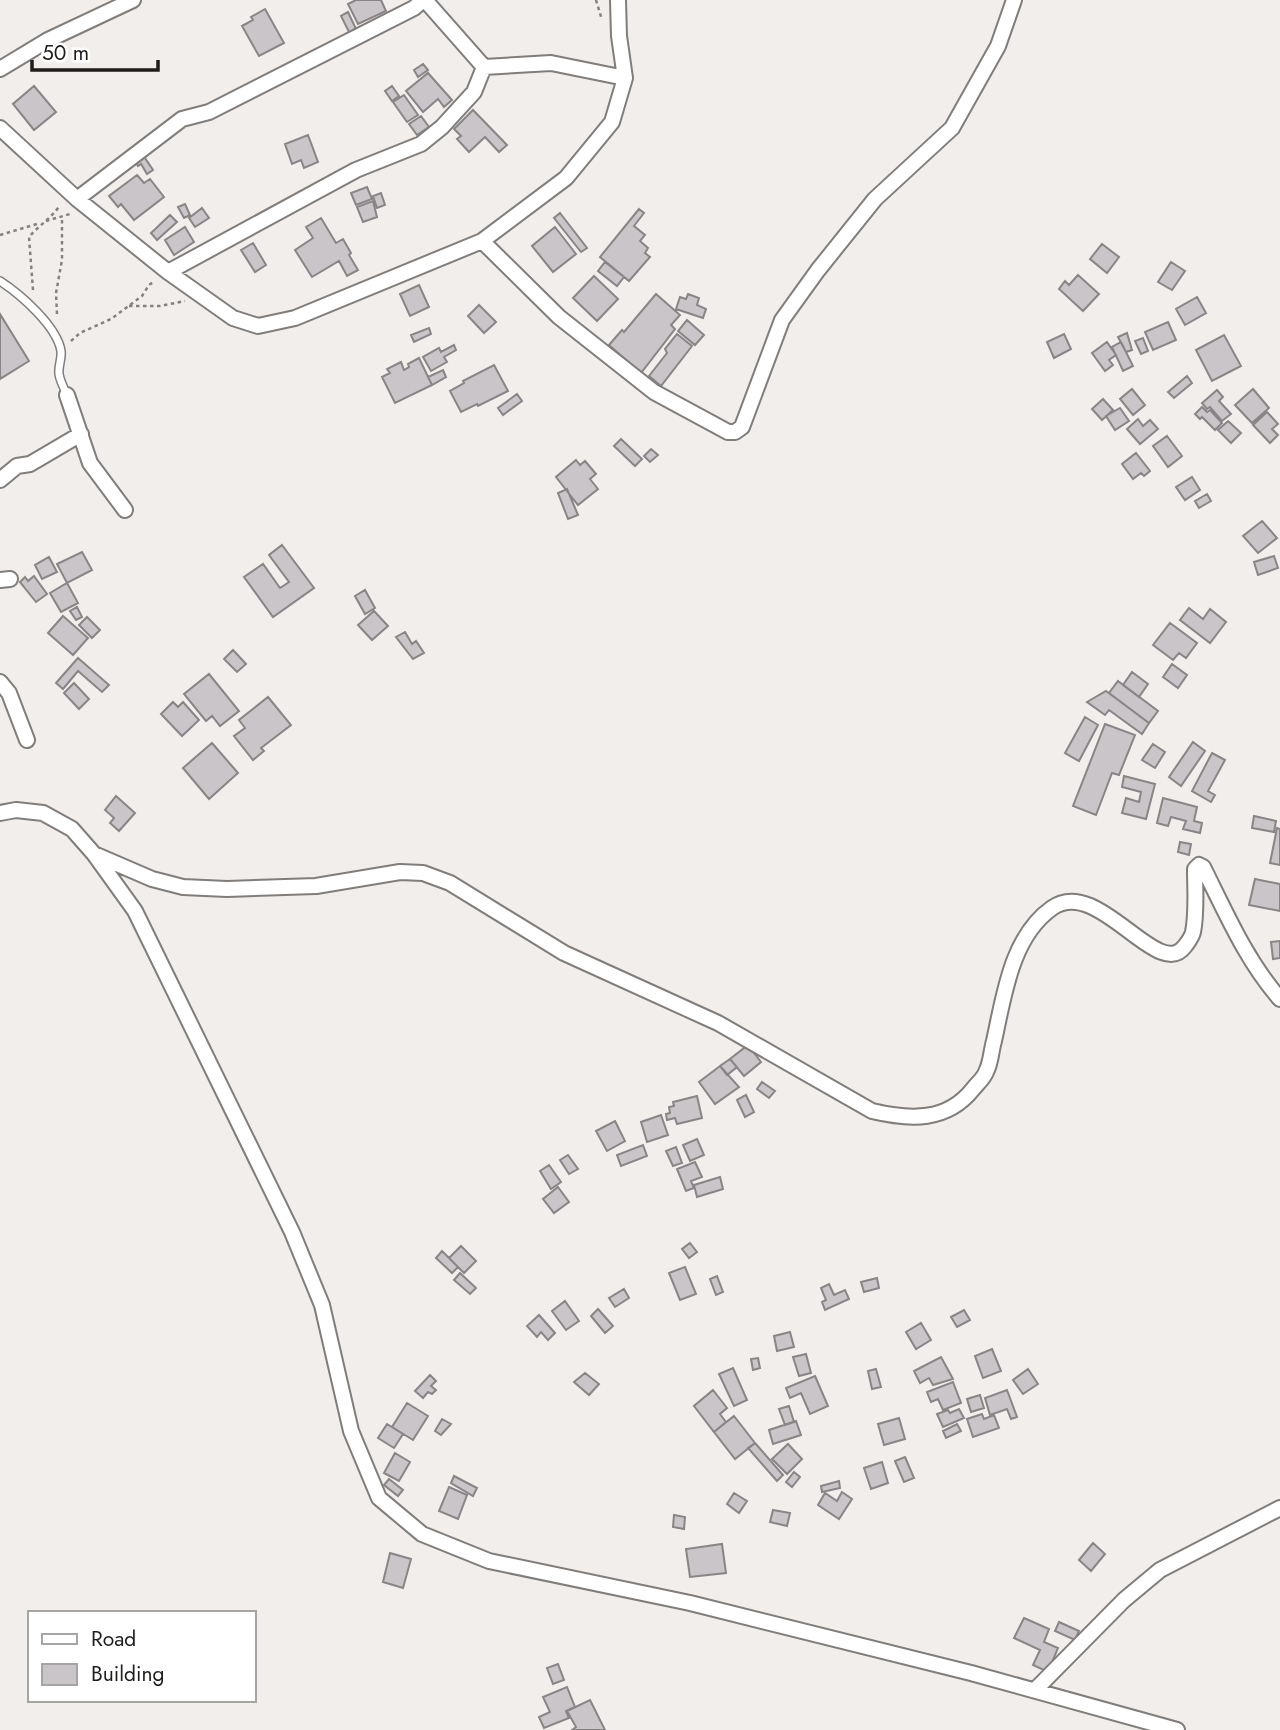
<svg xmlns="http://www.w3.org/2000/svg" width="1280" height="1730" font-family="Jost,sans-serif">
<style>
.building{fill:#c9c5c8;stroke:#898587;stroke-width:2}
.lines{fill:none;stroke-linecap:round;stroke-linejoin:round}
.lane-casing{stroke:#807d7a;stroke-width:10}
.street-casing{stroke:#807d7a;stroke-width:18}
.path{stroke:#848280;stroke-width:2.5;stroke-dasharray:3.5 3.5;stroke-linecap:butt}
.lane{stroke:#fff;stroke-width:7}
.street{stroke:#fff;stroke-width:14}
</style>
<rect width="100%" height="100%" fill="#f2eeeb"/>
<!-- building -->
<path class="building" d="M356,0H381L386,11L358,24L348,4Z
M265,9L284,43L259,56L242,26L253,20L251,17Z
M348,12L357,31L350,34L341,16Z
M423,64L428,70L418,77L414,70Z
M428,73L452,100L444,107L438,99L423,112L406,91Z
M34,86L56,112L34,130L13,104Z
M392,86L399,96L392,101L385,91Z
M404,95L418,115L407,122L393,102Z
M473,110L507,145L499,152L485,137L469,152L457,139L461,136L454,129Z
M421,116L429,127L417,135L409,124Z
M308,135L318,162L304,168L301,160L292,164L285,144Z
M143,155L153,170L147,174L141,164L138,166L135,161Z
M137,175L144,183L150,179L164,197L134,220L121,204L118,207L109,196Z
M367,187L372,199L356,205L351,193Z
M381,193L385,205L377,208L373,196Z
M373,201L377,217L363,222L357,207Z
M185,204L190,215L184,218L178,207Z
M202,208L209,218L195,227L189,218Z
M639,209L644,213L634,226L645,235L640,241L648,248L645,253L650,257L629,281L600,257Z
M560,213L587,248L581,252L554,218Z
M170,215L177,222L157,240L151,233Z
M321,218L336,243L343,239L351,253L349,255L358,270L347,276L339,261L312,277L295,250L313,238L306,227Z
M185,227L194,242L174,255L165,240Z
M555,227L576,254L553,272L532,246Z
M253,243L266,265L255,272L241,250Z
M1102,244L1119,257L1107,273L1090,259Z
M605,262L624,277L617,286L598,271Z
M1171,262L1185,271L1172,290L1158,282Z
M1078,275L1099,294L1083,311L1059,289L1065,281L1069,285Z
M594,276L618,299L597,321L573,298Z
M419,285L429,307L410,316L400,294Z
M656,294L680,315L671,325L675,329L641,373L609,345L622,330L624,332Z
M688,294L699,298L697,305L706,309L703,318L676,309L680,297L686,299Z
M1197,297L1206,313L1185,325L1176,309Z
M479,305L496,322L484,333L468,316Z
M0,314L29,361L0,379Z
M687,320L704,335L695,345L678,331Z
M1168,322L1176,340L1153,350L1145,332Z
M429,328L431,334L414,342L411,335Z
M1127,333L1132,350L1126,352L1118,337Z
M677,334L692,346L661,386L649,376L667,353L665,349Z
M1064,334L1071,349L1054,358L1047,342Z
M1224,335L1241,366L1212,381L1196,350Z
M1143,338L1148,351L1141,354L1135,341Z
M1107,342L1116,355L1109,360L1113,365L1105,371L1092,353Z
M1121,342L1133,366L1123,371L1112,347Z
M454,345L456,350L444,357L447,362L431,371L423,357L439,348L441,352Z
M419,358L432,385L395,403L382,377L390,373L387,369L401,362L404,370L409,367L408,364Z
M494,365L508,391L478,406L477,404L461,412L450,391L464,383L463,381Z
M443,370L446,377L432,385L428,377Z
M1187,376L1192,383L1174,398L1168,392Z
M1132,389L1145,405L1133,415L1120,399Z
M1253,389L1269,408L1252,423L1235,405Z
M1217,390L1223,397L1219,401L1231,414L1222,421L1210,407L1207,409L1202,403Z
M517,394L522,401L503,415L498,408Z
M1103,399L1113,410L1102,420L1092,409Z
M1202,407L1207,412L1210,410L1222,423L1215,430L1202,417L1200,419L1195,414Z
M1120,408L1129,421L1115,430L1106,416Z
M1267,412L1278,424L1272,429L1278,435L1270,443L1253,425Z
M1138,419L1143,426L1150,420L1158,429L1140,444L1127,429Z
M1228,421L1241,433L1231,443L1218,430Z
M1167,436L1182,456L1168,467L1153,446Z
M621,439L642,459L635,466L614,446Z
M651,449L658,455L650,462L644,456Z
M1136,453L1150,471L1144,476L1141,473L1133,479L1122,464Z
M576,460L580,465L585,461L596,474L590,479L598,489L578,505L556,477Z
M1192,477L1200,490L1185,500L1176,487Z
M567,489L578,515L568,519L558,493Z
M1207,494L1211,501L1199,508L1195,501Z
M1262,521L1277,538L1258,553L1243,536Z
M282,545L314,588L273,617L244,577L263,564L280,588L289,582L269,555Z
M82,552L92,570L67,583L57,564Z
M1274,556L1278,568L1258,575L1254,562Z
M49,557L57,572L42,579L35,565Z
M34,576L47,594L36,602L20,582L25,577L28,581Z
M67,583L78,603L61,612L50,593Z
M365,590L375,608L365,614L355,596Z
M77,607L82,617L76,620L70,611Z
M1189,608L1203,619L1210,609L1226,622L1210,643L1180,620Z
M374,611L388,626L372,640L358,625Z
M63,616L88,638L73,655L48,633Z
M87,617L100,630L92,638L79,625Z
M1170,623L1197,643L1186,658L1179,653L1173,660L1153,645Z
M405,632L412,644L416,641L424,653L413,659L396,637Z
M233,650L246,664L237,672L224,659Z
M78,658L109,685L102,692L78,671L63,689L56,683Z
M1172,664L1187,675L1178,688L1163,677Z
M1132,672L1148,684L1139,697L1123,685Z
M209,674L239,711L220,726L212,716L206,721L184,694Z
M1118,681L1158,711L1149,723L1109,693Z
M74,683L89,699L79,709L64,693Z
M1106,691L1149,723L1142,734L1109,710L1105,715L1087,702Z
M268,697L291,725L261,748L264,751L253,760L234,736L245,728L239,720Z
M173,702L178,707L183,702L199,720L182,736L161,714Z
M1085,717L1098,725L1079,761L1065,753Z
M1105,724L1135,735L1119,775L1112,773L1096,815L1073,806Z
M1193,742L1205,751L1181,786L1169,777Z
M212,743L238,773L209,799L183,768Z
M1153,744L1165,752L1155,768L1142,760Z
M1212,753L1225,760L1208,791L1215,795L1211,802L1192,791Z
M1124,776L1155,784L1146,819L1122,813L1126,798L1139,802L1141,792L1122,787Z
M116,796L135,813L119,831L110,823L114,818L105,810Z
M1163,798L1197,807L1194,821L1202,823L1200,833L1183,829L1186,821L1171,817L1168,826L1157,823Z
M1254,816L1276,821L1274,832L1252,828Z
M1277,828L1280,829V865L1270,863Z
M1180,842L1191,844L1189,855L1178,852Z
M1255,879L1280,884V911L1249,905Z
M1280,941V958L1273,959L1271,942Z
M748,1045L761,1062L744,1076L730,1059Z
M730,1059L737,1067L727,1075L720,1066Z
M720,1066L739,1087L715,1104L699,1082Z
M762,1082L775,1091L769,1098L757,1089Z
M746,1095L754,1112L745,1117L737,1100Z
M697,1096L702,1118L677,1124L675,1118L667,1120L666,1114L670,1113L669,1107L674,1106L673,1102Z
M661,1115L668,1135L647,1142L641,1122Z
M615,1121L625,1141L607,1151L596,1131Z
M697,1139L704,1155L690,1161L683,1145Z
M643,1145L647,1156L621,1166L617,1155Z
M676,1147L682,1163L673,1166L666,1151Z
M568,1155L578,1169L569,1174L560,1160Z
M695,1162L702,1177L691,1181L694,1188L686,1191L677,1169Z
M549,1165L561,1182L551,1189L540,1171Z
M720,1177L723,1189L697,1197L694,1185Z
M558,1187L569,1202L554,1213L543,1199Z
M690,1243L697,1252L689,1258L682,1249Z
M461,1246L476,1261L464,1273L449,1258Z
M442,1251L458,1267L452,1273L436,1258Z
M685,1267L696,1294L680,1300L669,1273Z
M460,1273L476,1288L470,1294L454,1280Z
M717,1276L723,1292L716,1295L710,1279Z
M877,1278L879,1288L864,1292L861,1282Z
M829,1284L834,1295L845,1290L849,1299L825,1310L822,1302L826,1300L821,1288Z
M624,1289L629,1298L615,1307L609,1298Z
M565,1301L579,1321L566,1330L552,1311Z
M598,1309L613,1326L605,1333L591,1316Z
M964,1310L970,1320L957,1327L951,1317Z
M539,1315L555,1333L548,1340L541,1332L537,1337L527,1326Z
M921,1323L931,1340L916,1349L906,1332Z
M790,1332L794,1347L777,1351L774,1336Z
M992,1349L1001,1371L983,1378L975,1356Z
M806,1354L811,1373L799,1376L793,1357Z
M941,1357L953,1379L933,1385L929,1378L920,1383L914,1371Z
M758,1358L760,1368L753,1370L751,1359Z
M733,1368L747,1400L734,1406L719,1374Z
M876,1369L881,1387L872,1389L868,1371Z
M1028,1369L1038,1384L1023,1394L1013,1380Z
M585,1373L599,1384L589,1395L574,1382Z
M430,1375L436,1381L431,1386L436,1390L432,1394L428,1392L423,1398L415,1391Z
M815,1376L828,1406L810,1414L801,1393L790,1398L786,1388Z
M953,1382L961,1403L943,1410L938,1399L931,1402L927,1392Z
M713,1390L727,1408L720,1414L726,1422L714,1432L694,1406Z
M1007,1390L1017,1417L1011,1419L1007,1409L990,1415L985,1398Z
M980,1395L984,1408L971,1412L967,1399Z
M407,1403L428,1416L413,1440L392,1427Z
M789,1406L794,1422L785,1425L779,1409Z
M959,1409L964,1418L943,1427L937,1414L948,1410L950,1413Z
M982,1414L984,1419L994,1415L999,1428L973,1437L967,1419Z
M734,1416L755,1443L735,1459L714,1432Z
M899,1418L905,1439L884,1445L878,1424Z
M442,1419L451,1424L441,1435L435,1431Z
M796,1421L801,1435L773,1444L769,1430Z
M387,1424L403,1434L394,1448L378,1438Z
M957,1424L961,1431L946,1438L943,1431Z
M755,1443L783,1475L777,1481L748,1448Z
M788,1444L802,1459L787,1474L772,1459Z
M395,1453L410,1462L399,1481L384,1473Z
M905,1457L914,1478L904,1482L895,1461Z
M882,1462L888,1483L871,1489L864,1468Z
M794,1472L800,1477L792,1487L786,1482Z
M454,1476L477,1488L473,1496L451,1483Z
M389,1479L403,1490L398,1496L384,1485Z
M839,1481L840,1488L822,1492L821,1486Z
M449,1487L467,1495L458,1519L439,1511Z
M842,1492L852,1499L839,1519L818,1505L825,1493L837,1501Z
M734,1493L747,1501L739,1513L727,1504Z
M773,1510L790,1513L787,1526L770,1522Z
M674,1515L685,1517L684,1529L673,1527Z
M1093,1543L1105,1554L1091,1571L1079,1560Z
M722,1544L726,1573L690,1577L686,1549Z
M390,1553L411,1559L403,1588L383,1582Z
M1024,1618L1049,1629L1044,1642L1058,1648L1048,1672L1033,1665L1040,1650L1014,1638Z
M1059,1622L1079,1631L1075,1640L1055,1631Z
M558,1664L564,1680L553,1684L547,1668Z
M567,1687L575,1707L566,1711L569,1718L544,1728L539,1717L550,1712L543,1697Z
M590,1700L605,1730H572L576,1727L567,1711Z"/>
<g class="lines">
<!-- lane casing -->
<g class="lane-casing">
<path id="lane" d="M0,281C20,294 57,326 61,351C62,359 58,366 59,374C60,381 64,388 67,395"/>
</g>
<!-- street casing -->
<g class="street-casing">
<path id="street" d="M425,0L484,67L551,63L625,78
M0,69L48,40L133,0
M0,128L77,199L168,272L233,318L258,326L295,318L482,241L566,178L612,122L625,78L619,36L618,0
M77,199L182,119L209,112L414,8L423,0
M482,241L559,317L654,392L728,432H735L742,427L782,320L818,270L875,199L952,128L998,46L1014,0
M168,272L356,170L421,144L442,127L474,92L484,67
M67,395L90,463L125,510
M0,480L17,466L30,464L81,434
M0,580L10,579
M0,682L9,693L27,740
M0,813L16,810L43,813L72,829L94,854L135,911L292,1232L322,1305L351,1431L379,1498L422,1534L489,1561L690,1603L971,1673L1177,1730
M94,854L152,879L183,887L227,889L316,886L400,872L423,873L450,883L564,953L718,1023L872,1111C910,1120 947,1122 973,1089C977,1084 984,1078 986,1072C991,1063 991,1051 994,1041C1004,996 1011,937 1052,908C1098,875 1158,983 1185,946C1188,942 1192,937 1193,932C1197,913 1195,889 1195,869L1199,865L1203,867C1226,913 1246,960 1280,999
M1035,1690L1124,1600L1160,1570L1280,1508"/>
</g>
<!-- path -->
<path class="path" d="M596,0L602,20
M46,221L70,214
M0,235L40,223
M33,290L29,237C39,225 52,218 60,205
M129,306H160L185,301
M57,314L56,293L62,260V217
M71,341L80,333L111,319L142,296L149,285L155,281"/>
<!-- lane -->
<use href="#lane" class="lane"/>
<!-- street -->
<use href="#street" class="street"/>
</g>
<!-- legend -->
<rect x="28" y="1611" width="228" height="91" fill="#ffffff" stroke="#a5a5a4" stroke-width="2"/>
<rect x="42" y="1634" width="35" height="10" fill="#ffffff" stroke="#a5a5a4" stroke-width="2"/>
<text x="91" y="1646" font-size="21" fill="#1e1d1c">Road</text>
<rect x="42" y="1664" width="35" height="21" fill="#c9c5c8" stroke="#a5a5a4" stroke-width="2"/>
<text x="91" y="1681" font-size="21" fill="#1e1d1c">Building</text>
<!-- scale -->
<path d="M32 60v10h126v-10" fill="none" stroke="#1e1d1c" stroke-width="3.5"/>
<text x="42" y="60" font-size="21" fill="#1e1d1c" stroke="#ffffff" stroke-width="5" paint-order="stroke">50 m</text>
</svg>
